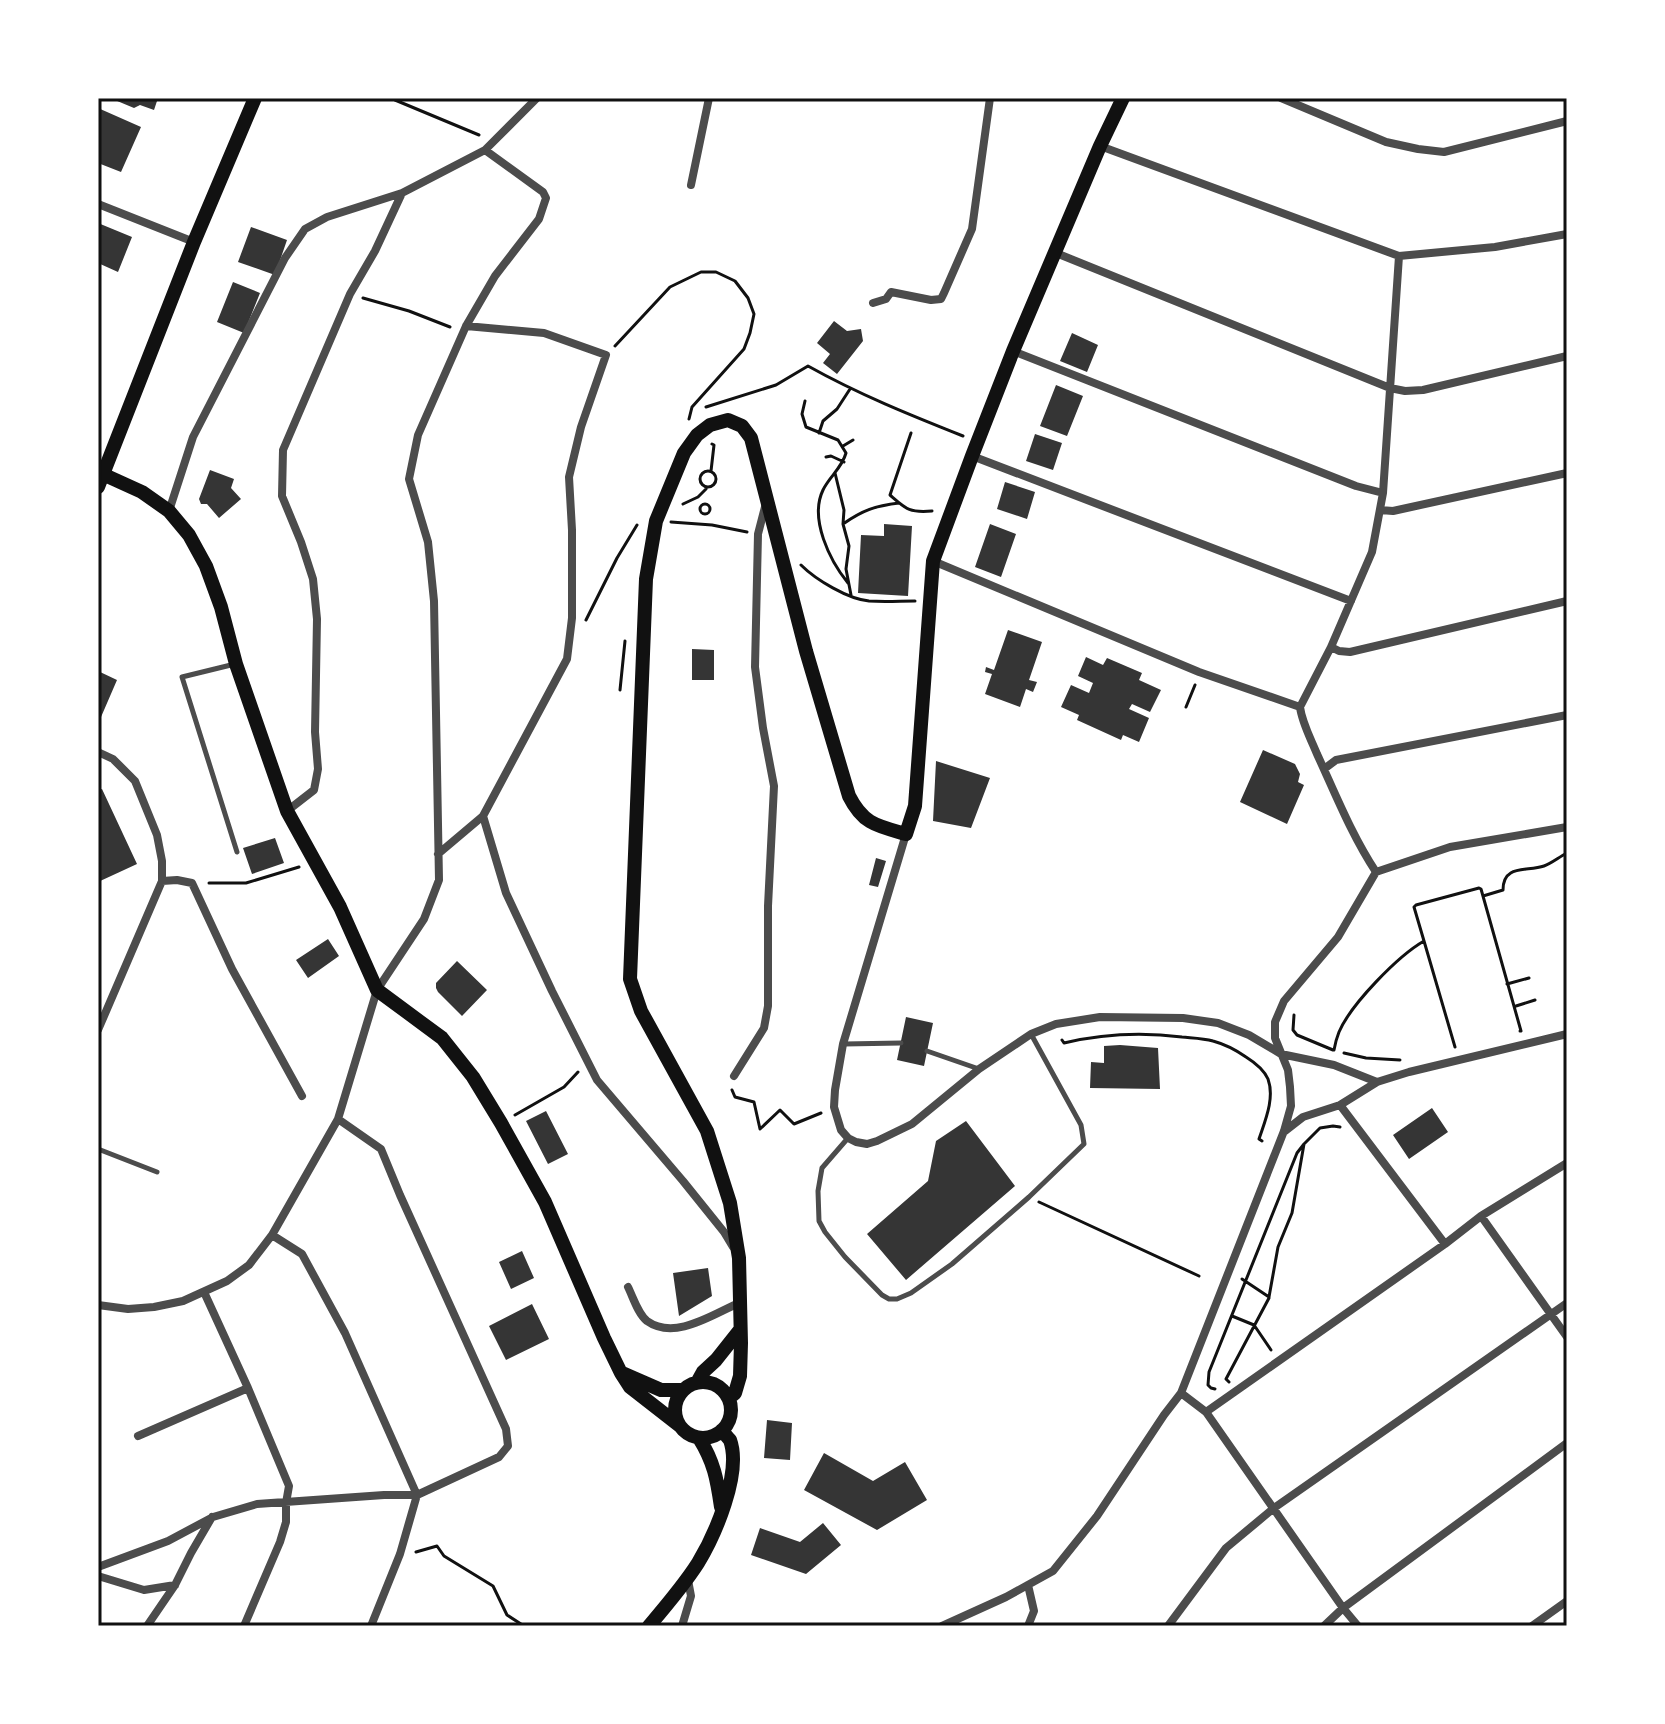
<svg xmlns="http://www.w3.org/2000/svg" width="1665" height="1724" font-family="'IBM Plex Sans',sans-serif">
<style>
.building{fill:#353535}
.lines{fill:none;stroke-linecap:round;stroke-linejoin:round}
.path{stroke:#111;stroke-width:3}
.service{stroke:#4c4c4c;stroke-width:5}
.minor{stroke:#4c4c4c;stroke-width:8}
.secondary{stroke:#111;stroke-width:14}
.neatline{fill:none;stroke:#111;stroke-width:3}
</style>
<rect width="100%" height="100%" fill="#fff"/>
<!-- building -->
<path class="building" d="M110,98H158L154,110L140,105L134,108Z
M98,108L141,127L121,172L98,163Z
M98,223L132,237L118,272L98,263Z
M251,227L287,240L275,275L238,262Z
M233,282L260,293L244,333L217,322Z
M834,321L847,331L861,329L863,341L837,374L823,363L830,354L817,343Z
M1072,333L1098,345L1087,372L1060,361Z
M1056,385L1083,396L1067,436L1040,426Z
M1035,434L1062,443L1053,470L1026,461Z
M210,470L234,479L231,488L241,499L219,518L207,504H201L199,499Z
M1005,482L1035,492L1027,519L997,509Z
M884,524L912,526L908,596L858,593L861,535L884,536Z
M990,524L1016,534L1001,577L975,567Z
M1008,630L1042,642L1029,680L1037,682L1033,692L1026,689L1020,707L985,694L992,674L985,672L986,667L994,670Z
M692,649L714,650V680H692Z
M1086,657L1103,665L1107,658L1142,673L1139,680L1161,690L1150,712L1132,704L1129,709L1149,718L1139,742L1123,735L1121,740L1077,720L1079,715L1061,707L1071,685L1089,693L1093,683L1078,676Z
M98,671L117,680L98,724Z
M1263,750L1295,764L1300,774L1298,782L1304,785L1287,824L1240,802Z
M936,761L990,778L971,828L933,821Z
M102,789L137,864L98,882V790Z
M275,838L284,863L252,874L243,848Z
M876,858L886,861L878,887L869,885Z
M328,939L339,956L308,978L296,960Z
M457,961L487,990L462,1016L438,992L436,988V983Z
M906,1017L933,1023L924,1066L897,1060Z
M1120,1045L1158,1048L1160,1089L1090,1088L1091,1062L1104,1063V1046Z
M1432,1108L1448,1132L1409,1159L1393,1135Z
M546,1111L568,1154L548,1164L526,1121Z
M966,1121L1015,1186L906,1280L867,1234L928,1181L936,1141Z
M522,1251L534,1278L511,1289L499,1262Z
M708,1268L712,1296L679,1316L673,1273Z
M532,1304L549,1339L506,1360L489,1326Z
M767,1420L792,1423L790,1460L764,1458Z
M824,1453L873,1481L905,1462L927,1500L877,1530L804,1490Z
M823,1523L841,1545L806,1574L751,1555L760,1528L800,1542Z"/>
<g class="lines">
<!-- path -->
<path class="path" d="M395,98V100L479,135
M363,298L409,311L450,327
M615,346L670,287L701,272H716L735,281L748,298L754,314L750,333L744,349L692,407L689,419
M805,401L802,414L806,427L838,440L846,453C842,468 829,477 823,490C809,519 830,561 848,583
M706,407L776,385L808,366C858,394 910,415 963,436
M819,433L823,421L837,409L850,389
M911,433L890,495C906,509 909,513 932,511
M843,446L853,440
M826,457L831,456L844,462
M700 479a8 8 0 1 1 16 0a8 8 0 1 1-16 0Z
M711,471L714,445L712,444
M835,473L844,510L843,524
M700 509a5 5 0 1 1 10 0a5 5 0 1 1-10 0Z
M683,504L698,497L706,489
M671,522L712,525L747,532
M801,565C816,580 848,599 869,601C885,602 900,601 915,601
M851,595L846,569L849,546L843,524C863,510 875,506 899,503
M586,620L617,558L637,525
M620,690L625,641
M1186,707L1195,685
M209,883H246L299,867
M1483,896L1503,890C1503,864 1527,872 1544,866C1552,863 1559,857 1567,853
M1424,941L1414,907L1416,905L1479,888L1481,889L1521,1031H1520
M1507,984L1529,978
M1516,1006L1535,1000
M1294,1015L1293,1030L1297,1035L1333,1050
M1062,1040L1064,1043C1102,1034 1142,1032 1182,1037C1192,1038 1203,1038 1213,1041C1224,1044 1236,1050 1246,1057C1254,1062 1264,1070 1268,1079C1275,1098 1265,1121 1259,1139L1262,1141
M1334,1050C1335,1044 1337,1037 1339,1032C1351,1004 1398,956 1424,941L1455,1047
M1344,1053L1366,1058L1400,1060
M732,1090L735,1097L754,1102L760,1129L780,1110L794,1124L821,1113
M515,1115L564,1087L578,1072
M1039,1202L1199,1276
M1242,1279L1269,1297L1278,1247L1292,1213L1304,1144L1320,1128L1333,1126L1340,1127
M1232,1316L1254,1325L1271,1350
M1229,1382L1226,1379L1269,1298
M1215,1389L1211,1388L1208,1385L1209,1372L1297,1153L1304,1144
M416,1552L437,1546L444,1556L493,1586L507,1615L524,1626"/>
<!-- service -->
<path class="service" d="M235,664L182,677L237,852
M844,1044L901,1043
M927,1051L979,1069
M848,1138L822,1168L818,1191L819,1221L825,1232L845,1257L882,1295L889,1299H897L911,1293L952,1264L1029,1197L1084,1144L1081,1125L1031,1034
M98,1149L157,1172"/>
<!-- minor -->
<path class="minor" d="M1281,98L1386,142L1418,149L1444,152L1567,121
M1100,146L1399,256L1495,247L1567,234
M691,185L709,98
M98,204L194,242
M1056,253L1390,388L1405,391L1423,390L1567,356
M873,303L886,299L891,292L931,300L941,299L944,293L972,229L990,98
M1013,351L1356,486L1383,493
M972,456L1351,601
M1380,510L1393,511L1567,473
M169,511L193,437L285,258L305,229L327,217L402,193
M933,561L1199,672L1300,707
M1331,647L1339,651L1350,652L1567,601
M98,752L113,759L135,781L157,835L162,861V881L98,1030
M1324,769L1336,760L1567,715
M287,811L314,790L318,769L315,732L317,619L313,579L301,542L282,496L283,450L350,294L375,251L402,193L485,150L537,98
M483,816L506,893L552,991L597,1080L683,1181L724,1232L733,1247
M906,834L843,1044L835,1090L834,1107L841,1130L848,1138L856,1142L867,1144L877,1141L912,1124L979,1069L1031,1034L1056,1024L1100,1017L1183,1018L1218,1023L1249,1035L1281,1054L1334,1065L1377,1082
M438,854L483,816L567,659L572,618V530L569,477L581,427L606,355L544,333L466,326
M1376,872C1352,836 1335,793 1317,754C1311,739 1302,723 1300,707L1331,647L1372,552L1383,493L1399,256
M1376,872L1450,847L1567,827
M162,881L177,880L192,883L232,969L302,1096
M734,1076L764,1028L768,1006V906L774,786L763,728L755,667L758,534L766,503
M1340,1105L1445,1244
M1285,1131L1303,1117L1340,1105L1377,1082L1409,1072L1567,1034
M1481,1216L1567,1337
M272,1235L302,1254L345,1333L417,1495
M628,1287C633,1297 638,1314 647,1321C675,1341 713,1314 739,1303
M204,1292L248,1388L289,1486L286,1503V1522L280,1542L244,1626
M98,1305L128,1309L154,1307L183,1301L227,1281L249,1265L272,1235L338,1119L377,990L424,919L439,880L434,601L428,542L409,479L418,435L466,326L495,276L539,219L546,198L543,192L485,150
M1181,1393L1206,1412L1343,1608L1358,1626
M1206,1412L1445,1244L1481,1216L1567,1163
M138,1436L248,1388
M98,1567L168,1541L213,1517L257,1504L384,1495H417L499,1457L508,1446L506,1429L400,1195L381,1149L338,1119
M98,1576L144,1590L175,1585
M147,1626L175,1585L191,1553L212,1517
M371,1626L400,1554L417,1495
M682,1626L691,1596L688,1580
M942,1626L1006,1597L1053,1571L1097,1516L1164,1415L1181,1393L1284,1131L1291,1106L1290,1087L1288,1070L1275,1038V1022L1284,1001L1338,937L1376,872
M1028,1626L1034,1611L1028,1585
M1168,1626L1226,1548L1274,1508L1567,1303
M1324,1626L1343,1608L1567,1443
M1532,1626L1567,1601"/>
<!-- secondary -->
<path class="secondary" d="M98,472L142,492L169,511L189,535L206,566L221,607L236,664L287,811L340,907L377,990L442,1038L473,1077L501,1123L545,1202L604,1338L621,1373L630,1387L680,1426
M98,487L194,242L255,98
M622,1373L661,1390H682
M698,1381L703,1372L716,1360L739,1331
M675 1410a28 28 0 1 1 56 0a28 28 0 1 1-56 0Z
M729,1398L735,1393L740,1376L741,1343L739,1258L730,1203L707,1131L641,1011L630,979L646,579L656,521L684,453L697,435L710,425L728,420L742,426L751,438L806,651L849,796C863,824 877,826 906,834L915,806L933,561L972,456L1013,351L1100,146L1123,98
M699,1438C714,1462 717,1479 721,1507
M649,1626C666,1606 684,1585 698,1563C715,1535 742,1473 730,1440C729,1439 723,1432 722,1430"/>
</g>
<!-- border -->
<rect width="1665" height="1724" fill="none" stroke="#ffffff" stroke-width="200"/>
<rect x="100" y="100" width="1465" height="1524" class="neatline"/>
</svg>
